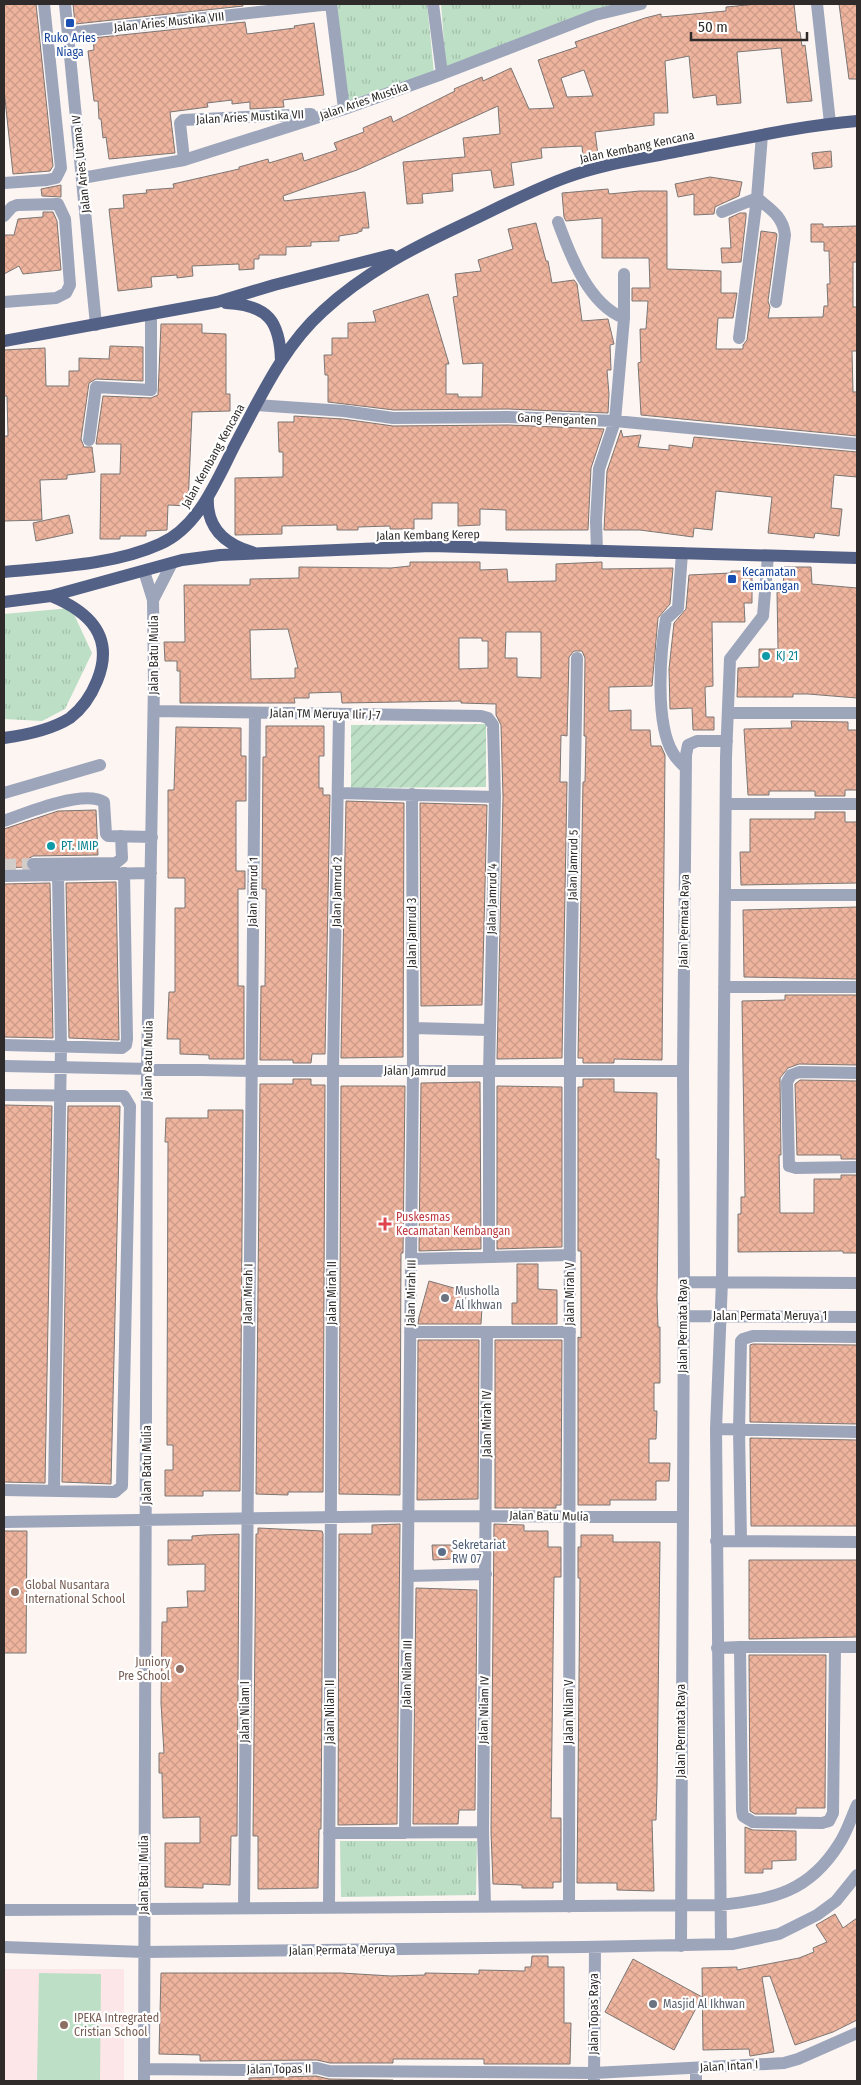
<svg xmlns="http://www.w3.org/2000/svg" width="861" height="2085" font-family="'Fira Sans Condensed',sans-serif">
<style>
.education{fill:#fce6e7}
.park{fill:url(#park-tufts)}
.garden{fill:url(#garden-furrows)}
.pitch{fill:#bddfc6}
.building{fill:url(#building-cross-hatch);stroke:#7c7674;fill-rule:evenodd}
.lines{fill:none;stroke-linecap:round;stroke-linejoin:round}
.minor-tunnel{stroke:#d3cdca;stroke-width:12;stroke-dasharray:12 6;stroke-linecap:butt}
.minor{stroke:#9da5bb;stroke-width:12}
.major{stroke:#546187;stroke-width:12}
.transit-dot{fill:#1a4fb4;stroke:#fff;stroke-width:2}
.culture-dot{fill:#0f9aa8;stroke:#fff;stroke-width:2}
.health-dot{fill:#e0444e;stroke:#fff;stroke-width:2}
.worship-dot{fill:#6b7280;stroke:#fff;stroke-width:2}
.service-dot{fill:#5c6f8a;stroke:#fff;stroke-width:2}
.education-dot{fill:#8d6e63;stroke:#fff;stroke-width:2}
.labels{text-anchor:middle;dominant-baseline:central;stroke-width:4.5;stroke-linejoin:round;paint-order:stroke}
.street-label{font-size:12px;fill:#2e2b2a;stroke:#fff}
.transit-label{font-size:12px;fill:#164399;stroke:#fff}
.culture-label{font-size:12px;fill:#0d838f;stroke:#fff;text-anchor:start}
.health-label{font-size:12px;fill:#be3a42;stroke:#fff;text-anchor:start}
.worship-label{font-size:12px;fill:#5b616d;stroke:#fff;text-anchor:start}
.service-label{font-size:12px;fill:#4e5e75;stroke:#fff;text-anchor:start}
.education-label{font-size:12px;fill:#785e54;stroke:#fff;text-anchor:start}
</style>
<defs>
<pattern id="park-tufts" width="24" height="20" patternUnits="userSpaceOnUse" patternTransform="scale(1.25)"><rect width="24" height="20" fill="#bddfc6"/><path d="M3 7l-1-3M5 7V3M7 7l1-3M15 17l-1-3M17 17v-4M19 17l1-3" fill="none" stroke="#a3c0aa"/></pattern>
<pattern id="garden-furrows" width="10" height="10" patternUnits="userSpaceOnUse" patternTransform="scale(1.25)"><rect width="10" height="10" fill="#bddfc6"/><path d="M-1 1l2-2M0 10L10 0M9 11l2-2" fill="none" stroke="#a3c0aa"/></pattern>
<pattern id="building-cross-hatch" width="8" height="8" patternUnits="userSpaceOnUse" patternTransform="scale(1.25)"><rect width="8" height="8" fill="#eeb49e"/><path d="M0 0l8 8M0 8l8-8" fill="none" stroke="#cc9b88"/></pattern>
</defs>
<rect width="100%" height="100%" fill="#fcf5f2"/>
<!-- education -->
<path class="education" d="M4,1969H124V2081H4Z"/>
<!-- park -->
<path class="park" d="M336,4H427L434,73L349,104Z
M441,4H619L446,68Z
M71,608L92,653L65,709L42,721L4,719V614Z
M340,1841H477L476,1895L341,1897Z"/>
<!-- garden -->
<path class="garden" d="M486,724V787L351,788V725Z"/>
<!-- pitch -->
<path class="pitch" d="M39,1973L101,1974L100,2081H37Z"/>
<!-- building -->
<path class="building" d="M4,4H36L53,166L50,171L13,174L4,90Z
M73,4H243V6L75,24Z
M757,4H794L797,32H800L802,46L805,45L812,101L787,103L781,48L737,52L741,103L717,105L716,95L693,98L689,56L665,61L668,113H654V125L595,132L598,155L583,157L582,146L541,148L542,158L511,163L514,185L494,188L491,170L452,174L453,191L422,194L423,203L407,204L403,162L465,157L463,138L500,134L498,106L357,170L283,196L284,201L365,192L369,228H362V231L358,232V233L339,236V241L311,242V246L286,247V255H259V259H254V269L239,270V264L192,266L193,276L177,278V275L151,277L152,287L118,291L109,209L124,208L123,195L147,193L146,190L174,188L173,184L239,169V167L268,159L269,163L302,153L304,161L337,150L334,143L364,132L363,128L391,116L393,122L455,91L454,89L482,77L483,81L511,68L529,109L554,108L538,60L577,47L575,42L645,18L661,14V17L726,11V7ZM584,70L593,96L567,97L561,78Z
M839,4H857V79H849Z
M245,22L247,34L295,28L294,26L314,23L324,95L283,100L284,107L250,109V102L232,104V100L207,103L208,107L170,112L175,153L109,159L106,137L103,138L101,119H99L98,101H94L88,51L94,50L93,38Z
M831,151L832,167L814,169L812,153Z
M710,177L742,182L739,196L719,205L715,207L714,214L694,215V194L678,197L675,184Z
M61,185V197L42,196L41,189Z
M608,189L609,194L640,191H667V269L721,271V293H737L733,318H718L716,349H743V345L747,340L761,231L776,233L777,235L768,301L770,307L768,318L823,317L824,306H828L827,284H830L829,251H824V242H811V224H823V227L857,226V262H853V307H857V351H852L853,392H857V436L641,415L638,363L641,362L640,329H646L648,301H632V288H650L649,258H602V218L566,221L564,217L562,193Z
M43,212H53L57,221L61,270L23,274L19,266L4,274V235H14L18,219L43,217Z
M740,213H746V217L741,262L722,263L721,248H731L729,218Z
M536,223L546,261H548L552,283L574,280L577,284L582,321L608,319L614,344L610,345L611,370H607L609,394L608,413L508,409L394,410L328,402V375H325L324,355H332V338H348V323L376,322L373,311L428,294L449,364H446V394H458V397H482L483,363L463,364L453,297L458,296L455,274L481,271L478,260L513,249L508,229Z
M161,324H202V333L226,334V394H230V411L192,412L188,506L168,505L167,530L146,531V536H120V539H100L101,474H120L121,444H96L103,396L151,398L158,395Z
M110,346L143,347V381L96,379L89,383L81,439L84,447H92L95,472L67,475V479L40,480L42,520L4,521V436H8L7,396H4V350L45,348L46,386H69V371H79V358L109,359Z
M294,416L343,419L393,426L508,425L604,429L591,468L588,530H506V510L480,509V525L458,526V503H432V519H414V529H390V526L358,527V530H337V525L282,526V534L235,535V478L283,477V452H279L278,422H294Z
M621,430L623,437L641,435L638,447L669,450V445L692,448L694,437L857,452V477L834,475L831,508L842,509L839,536L815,533L814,538L768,533L772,497L716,491L712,530L694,528L693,537L640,530H604L607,471Z
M69,515L73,533L36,541L33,523Z
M410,562H480V570L507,569L508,582L556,581V564L602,562V569L673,568L670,604L658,618L652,686L609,687V711L631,710V730H650L651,746H661L665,755L662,1060L614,1059V1063H583V1058H578L583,782H585L586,736H584L585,658L582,651H574L569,657L567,736L561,735L560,782H567L562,1058L497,1059L503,797L501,725L496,715V704L461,703V701L342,703L341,692L309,693V698H294L295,703H180V671H177V661H165L164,642H185L184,585H250V579L299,578V567L391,568L410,566ZM288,629L298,668H295V678L251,679L250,630ZM506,632H541V678L517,677V658H505ZM459,638H482V641H488V668L459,669Z
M784,567H811L812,584L857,588V698L808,694H793V697H737L738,668L759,667V649H778L777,592H783Z
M731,571H752V603H744L745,622H712L713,686L705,687L706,717H714V730H693L692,708L670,709L669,669L674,623L686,609L689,575L731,573Z
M791,721L848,722V730H857V790H845V796H815V791H769V795H748L744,729L792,728Z
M266,726H324V756H319V788H323V795H330L325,1054H312L311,1063H293V1060H260L261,986H265L266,889H262L263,757H266Z
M176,727L241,728V756H246V801H236V871H245V889H238V986H244V1059H209V1055L180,1054V1039H167L169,992H175V908H185V878H168V790H174Z
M346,801L404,803L403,1057L341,1058Z
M420,803L487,805L482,1005L421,1006Z
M96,810L98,855L33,856L26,860V867L4,868V829L58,811Z
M815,812H845V822H857V883L741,885L740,852H750V819H815Z
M116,882L119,1040L69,1038L66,883Z
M50,883L53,1038L4,1037V884Z
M857,907V979L744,977L743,910Z
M785,995H857V1065L799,1064L788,1068L780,1078L781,1155H779L780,1213H814V1179H841V1175H857V1253H843V1251L738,1252V1214H741V1197H745L742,1001L785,1000Z
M293,1079H311V1085H325L323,1492H288V1495L256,1494L260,1084H293Z
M583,1079H614V1092L657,1093L656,1159H659L657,1298L658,1327H660V1383H654V1411H657L656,1439H649V1463H670L669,1481H656V1500H610V1505H578V1337L581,1338V1251H578V1087H583Z
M800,1080L857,1081V1159H841V1155H797L795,1084Z
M480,1082L481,1249L419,1251L421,1083Z
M341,1086H405L403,1253H401L400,1495L339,1494Z
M497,1086L562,1087V1247L497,1249Z
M4,1105L52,1106L45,1483L4,1482Z
M68,1106H120L111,1484L62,1482Z
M208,1110H243L240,1491H203V1496H165V1470H173V1445H167V1421L168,1142H165L166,1118H208Z
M517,1264H538V1289L557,1290V1324H512V1303H517Z
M429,1281L468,1292L462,1307H482L481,1324H418L419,1317Z
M418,1340H479L478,1499L417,1500Z
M495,1340H562L561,1505H556V1508H495Z
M753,1344L857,1345V1424L750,1422V1345Z
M750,1438L857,1440V1526H751Z
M400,1524L397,1824L338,1825L339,1534H372V1525Z
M494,1524L524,1525V1531H548V1547H561V1577H554L551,1818H561V1882H553V1888H522V1885L493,1884L491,1832Z
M258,1528L322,1531L323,1534L321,1829H319L318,1888L258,1889V1836H253L256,1534H258Z
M4,1531H27L26,1653H4Z
M239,1534L237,1836H231L230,1885L203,1884V1888L165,1887V1843H200V1817L163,1818L162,1773H159V1753H164L161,1703L162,1622H167V1608L188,1607L187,1591H205V1564L168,1565V1540H192V1536L205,1535Z
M581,1535H613V1542H660L657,1788L656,1820H652L654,1891L617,1890V1883H577L580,1578H578V1547H581Z
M432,1545H452V1559L433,1560Z
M749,1560H857V1637L749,1639Z
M416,1588L477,1590L475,1810H459L458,1824H413Z
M749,1655H826L825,1808H796V1814H755L750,1811Z
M745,1827L753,1830L796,1831V1860L772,1861V1869H763V1873H745Z
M835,1914L843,1928L857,1918V2020L833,2032L795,2045L770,1976L762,1977L774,2052L750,2056L749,2049L703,2050L702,1968L737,1967V1970L799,1958L814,1952L813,1948L827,1942L816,1925Z
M532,1956H548V1967H564V2023H571L570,2064H484V2059H393V2063H330L317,2060L200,2061V2055L159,2054L161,1973H341L391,1976L425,1975V1973L479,1974V1970L525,1971V1967H531Z
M633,1959L702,1997L674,2050L605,2012Z
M316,2076L329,2079L393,2080V2081H249V2078Z"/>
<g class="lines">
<!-- minor-tunnel -->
<path class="minor-tunnel" d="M4,865L33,864"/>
<!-- minor -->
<path class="minor" d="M65,4L96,325
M331,4L344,109
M433,4L442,74
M817,4L830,123
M68,33L331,4
M184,160L180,123L183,120L311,114
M82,178L184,160L344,109L442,74L595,15L641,4
M4,183L47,180L56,178L61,168L44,4
M757,198C770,209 783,216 785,235L776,302
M722,212L757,198
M4,216L12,207L17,205L58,204L65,219L70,285L66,293L56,298L4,302
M558,222C570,255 589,305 624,318
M739,338L757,198L762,135
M256,405L344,411L393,418L508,417L615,421L857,444
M89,440L96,387L151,390V315
M597,551L596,521L599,469L615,421L624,318V274
M682,553L678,608L666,619C660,653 655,724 673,753C676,759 681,763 686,768
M153,600L172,563
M154,711L481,716L488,718L493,725L495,797L489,1073V1256
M729,713H857
M4,793L100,765
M338,793L495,797
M726,804H857
M4,821C25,813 84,789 104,802L106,834L108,836L152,837
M33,864L116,863L122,858L121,836
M4,876L151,873
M726,895H857
M724,987H857
M413,1028L489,1030
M4,1045L122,1048L126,1045L127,1039L124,873
M4,1066L251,1071H683
M857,1073L799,1072L791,1075L787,1082L789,1166L796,1168L857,1167
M4,1095L124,1096L130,1106L122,1486L115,1492L4,1490
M411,1259L570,1255
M684,1282L857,1283
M683,1316L857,1317
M410,1332H570
M716,1429L857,1432
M54,1490L61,1046L58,875
M4,1522L409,1516L682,1517
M741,1540L739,1430L741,1341L743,1339L753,1336L857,1337
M716,1541L857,1542
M409,1576L486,1574
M740,1647L742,1810L743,1816L753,1822L822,1823L829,1821L833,1813L835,1648
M717,1648L740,1647H857
M329,1833L483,1832
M405,1833L413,1071L412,794
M485,1905L483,1832L487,1332
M244,1907L255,713
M569,1907L570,1050L577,658
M329,1908L333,1070L339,714
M4,1910L720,1905C774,1899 809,1892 839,1844C847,1832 851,1818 857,1805
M721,1944L716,1429L722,1281L726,757L730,659L763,616L768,556
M681,1946L684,1282L683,1071L686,755L688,745L697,741H727
M4,1947L144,1952L584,1947L733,1944L779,1934L817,1915L836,1901L857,1875
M144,2069L245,2070L317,2068L329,2071L594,2073L784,2063L798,2059L857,2033
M594,2080L595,1947
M144,2081L147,1070L154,684L153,600L144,571
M696,2081V2068"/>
<!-- major -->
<path class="major" d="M226,303C268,305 280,321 281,361
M4,341L217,302L274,285L391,255
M208,497C206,527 224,544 252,552
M4,572C54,567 114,565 160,544C201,526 218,476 238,439C262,394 284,346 323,311C364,273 411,249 462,225C496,209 530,191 565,178C601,164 642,159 680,151C739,140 797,126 857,121
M4,602L51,596L182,560L220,555L431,546L857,558
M4,738C26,735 51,730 70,718C83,708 91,696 97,681C115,637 90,612 51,596"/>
</g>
<!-- markers -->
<g class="transit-dot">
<rect x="65" y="18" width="10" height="10" rx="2.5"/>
<rect x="727" y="574" width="10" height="10" rx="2.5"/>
</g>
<g class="culture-dot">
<circle cx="766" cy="656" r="5"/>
<circle cx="51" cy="846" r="5"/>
</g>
<path class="health-dot" d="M382.5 1216.5h5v5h5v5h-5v5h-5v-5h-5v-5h5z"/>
<g class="worship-dot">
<circle cx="445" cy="1298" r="5"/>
<circle cx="653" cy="2004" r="5"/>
</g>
<circle class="service-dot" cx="442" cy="1552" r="5"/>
<g class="education-dot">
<circle cx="15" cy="1592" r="5"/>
<circle cx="180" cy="1669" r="5"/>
<circle cx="64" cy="2025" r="5"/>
</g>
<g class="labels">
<!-- street labels -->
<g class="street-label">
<text transform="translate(169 22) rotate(-6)">Jalan Aries Mustika VIII</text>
<text transform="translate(364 101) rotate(-19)">Jalan Aries Mustika</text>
<text transform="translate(250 117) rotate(-3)">Jalan Aries Mustika VII</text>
<text transform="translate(637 147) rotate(-12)">Jalan Kembang Kencana</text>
<text transform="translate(81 164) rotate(-96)">Jalan Aries Utama IV</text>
<text transform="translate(557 419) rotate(2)">Gang Penganten</text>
<text transform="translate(213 456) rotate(-61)">Jalan Kembang Kencana</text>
<text transform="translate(428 535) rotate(-1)">Jalan Kembang Kerep</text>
<text transform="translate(154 655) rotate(-90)">Jalan Batu Mulia</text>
<text transform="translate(325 714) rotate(1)">Jalan TM Meruya Ilir J-7</text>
<text transform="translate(573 865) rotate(-89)">Jalan Jamrud 5</text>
<text transform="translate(253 892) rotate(-89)">Jalan Jamrud 1</text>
<text transform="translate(337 892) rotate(-89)">Jalan Jamrud 2</text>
<text transform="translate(492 899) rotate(-89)">Jalan Jamrud 4</text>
<text transform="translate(684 921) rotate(-89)">Jalan Permata Raya</text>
<text transform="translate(412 933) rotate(-90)">Jalan Jamrud 3</text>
<text transform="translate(148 1060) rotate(-89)">Jalan Batu Mulia</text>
<text transform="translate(415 1071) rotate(1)">Jalan Jamrud</text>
<text transform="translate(332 1293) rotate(-90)">Jalan Mirah II</text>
<text transform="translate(411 1293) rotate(-89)">Jalan Mirah III</text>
<text transform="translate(248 1294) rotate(-89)">Jalan Mirah I</text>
<text transform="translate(570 1294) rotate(-90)">Jalan Mirah V</text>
<text x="770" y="1316">Jalan Permata Meruya 1</text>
<text transform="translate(683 1326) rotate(-90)">Jalan Permata Raya</text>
<text transform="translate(487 1424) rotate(-90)">Jalan Mirah IV</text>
<text transform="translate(147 1465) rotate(-90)">Jalan Batu Mulia</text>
<text transform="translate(549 1516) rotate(1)">Jalan Batu Mulia</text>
<text transform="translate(407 1674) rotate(-89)">Jalan Nilam III</text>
<text transform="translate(484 1710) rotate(-89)">Jalan Nilam IV</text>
<text transform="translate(245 1712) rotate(-90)">Jalan Nilam I</text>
<text transform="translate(330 1712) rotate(-90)">Jalan Nilam II</text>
<text transform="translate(569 1712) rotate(-90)">Jalan Nilam V</text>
<text transform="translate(681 1731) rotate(-90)">Jalan Permata Raya</text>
<text transform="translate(144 1875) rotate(-90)">Jalan Batu Mulia</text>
<text transform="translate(342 1950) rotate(-1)">Jalan Permata Meruya</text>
<text transform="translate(594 2014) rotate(-90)">Jalan Topas Raya</text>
<text transform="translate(729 2066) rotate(-3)">Jalan Intan I</text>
<text transform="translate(279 2069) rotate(-1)">Jalan Topas II</text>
</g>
<!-- transit labels -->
<g class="transit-label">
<text x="70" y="38">Ruko Aries<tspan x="70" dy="14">Niaga</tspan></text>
<text x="742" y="572" text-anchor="start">Kecamatan<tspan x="742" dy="14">Kembangan</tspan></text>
</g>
<!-- culture labels -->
<g class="culture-label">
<text x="776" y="656">KJ 21</text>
<text x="61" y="846">PT. IMIP</text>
</g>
<!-- health labels -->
<g class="health-label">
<text x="396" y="1217">Puskesmas<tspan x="396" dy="14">Kecamatan Kembangan</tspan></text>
</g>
<!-- worship labels -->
<g class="worship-label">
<text x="455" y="1291">Musholla<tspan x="455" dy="14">Al Ikhwan</tspan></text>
<text x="663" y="2004">Masjid Al Ikhwan</text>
</g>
<!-- service labels -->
<g class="service-label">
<text x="452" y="1545">Sekretariat<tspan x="452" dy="14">RW 07</tspan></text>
</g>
<!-- education labels -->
<g class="education-label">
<text x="25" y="1585">Global Nusantara<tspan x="25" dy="14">International School</tspan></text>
<text x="170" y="1662" text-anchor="end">Juniory<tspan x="170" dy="14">Pre School</tspan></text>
<text x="74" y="2018">IPEKA Intregrated<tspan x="74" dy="14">Cristian School</tspan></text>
</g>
</g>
<!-- border -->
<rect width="861" height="2085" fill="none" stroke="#2e2b2a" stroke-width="10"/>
<!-- scale -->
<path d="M691 32v8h116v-8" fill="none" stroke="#2e2b2a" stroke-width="2.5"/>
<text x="698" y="32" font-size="15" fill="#2e2b2a" stroke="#ffffff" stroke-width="4" paint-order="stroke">50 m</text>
</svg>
